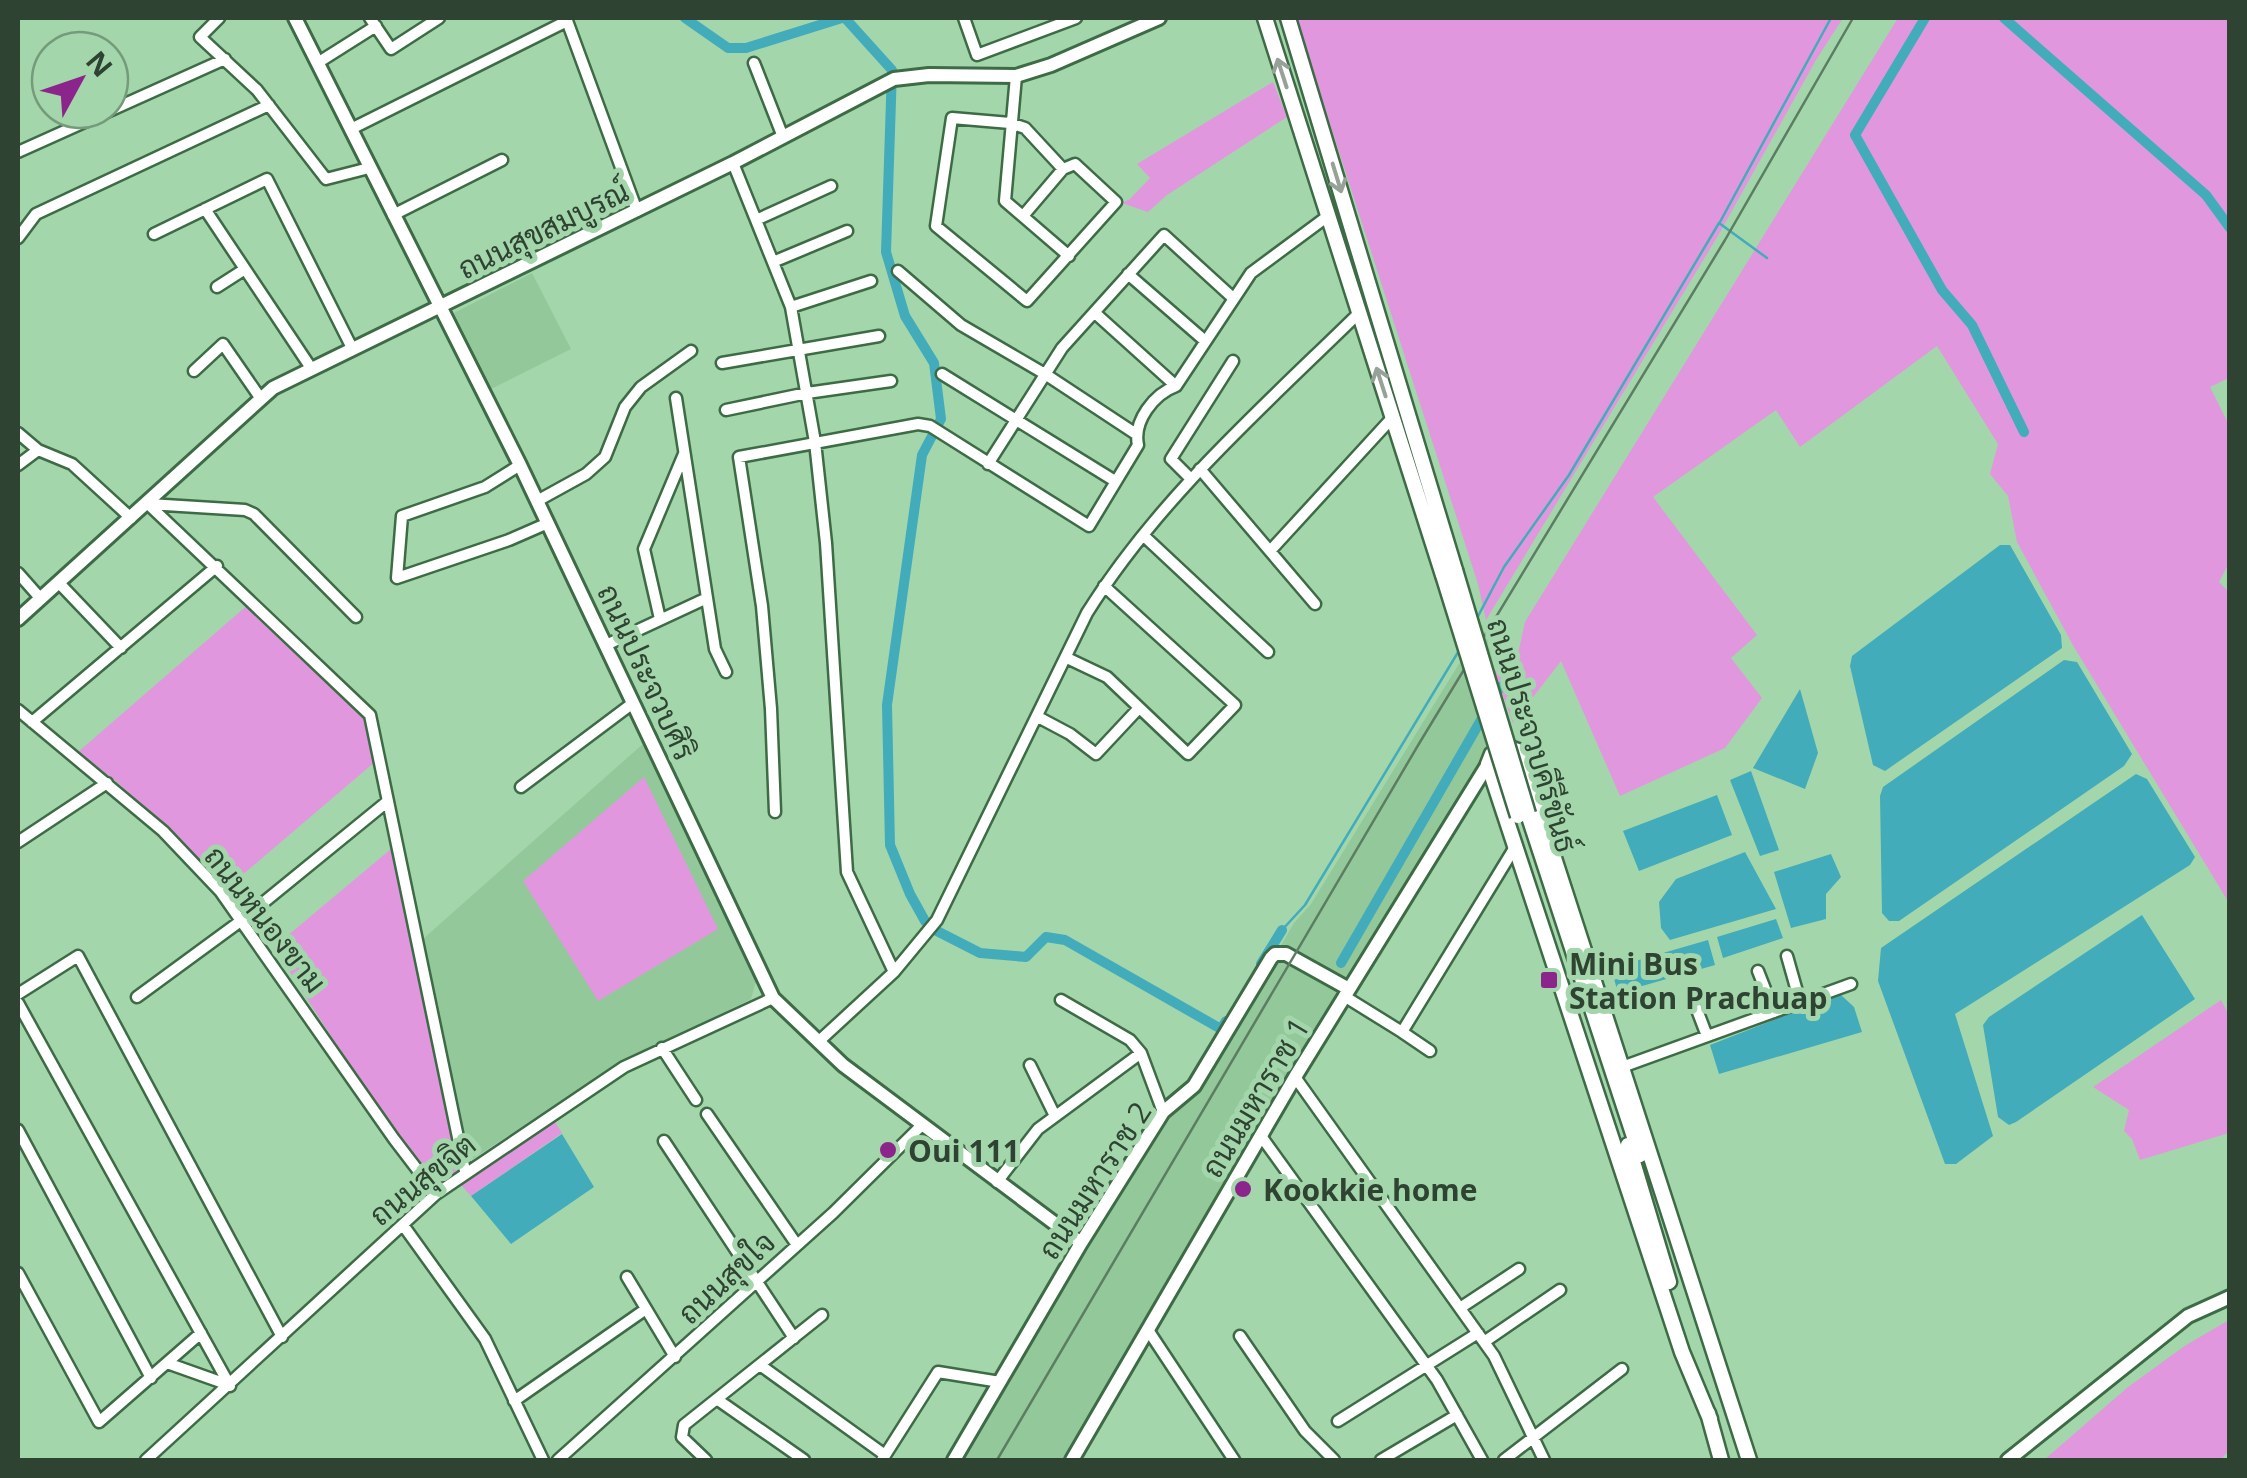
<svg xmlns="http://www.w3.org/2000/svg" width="2247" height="1478" font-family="'Open Sans',Sarabun,sans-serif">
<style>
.built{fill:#93c89a}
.green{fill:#e197dd}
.water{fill:#42acbb}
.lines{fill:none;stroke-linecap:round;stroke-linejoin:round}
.stream{stroke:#42acbb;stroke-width:2.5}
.canal{stroke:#42acbb;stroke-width:10}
.minor-casing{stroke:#3d6b45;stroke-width:15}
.tertiary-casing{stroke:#3d6b45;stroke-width:18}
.secondary-casing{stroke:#3d6b45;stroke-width:19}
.minor{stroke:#fff;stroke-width:10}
.tertiary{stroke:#fff;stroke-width:12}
.secondary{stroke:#fff;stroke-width:14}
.rail{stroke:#5c7d61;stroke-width:2.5}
.secondary-bridge-casing{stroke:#3d6b45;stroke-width:19;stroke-linecap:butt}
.secondary-bridge{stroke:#fff;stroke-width:14}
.oneway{stroke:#96a198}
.poi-dot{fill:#8c258b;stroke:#a4d6ab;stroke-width:4}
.labels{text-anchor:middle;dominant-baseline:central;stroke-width:10;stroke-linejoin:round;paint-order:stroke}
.street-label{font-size:30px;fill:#2e4331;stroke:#a4d6ab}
.poi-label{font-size:30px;font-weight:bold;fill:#2e4331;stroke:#a4d6ab;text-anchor:start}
</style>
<rect width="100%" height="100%" fill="#a4d6ab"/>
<!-- built -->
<path class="built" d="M532,273L571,349L491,389L454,313Z
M1486,620L1494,671L1488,750L1062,1460H962L1163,1121L1198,1090L1294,923L1311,904Z
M644,743L757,977L751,999L616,1065L468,1162L423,939Z"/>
<!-- green -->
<path class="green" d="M1296,18H1843L1816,60L1719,234L1486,620L1478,584Z
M1898,18H2229V378L2210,387L2230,427L2229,563L2219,582L2230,593L2229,903L2074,647L2017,542L2008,496L1990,474L1998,444L1937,346L1800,447L1776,410L1653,497L1757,635L1731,658L1762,698L1725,748L1620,796L1561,661L1513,723L1494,671L1516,663L1525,622Z
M1273,82L1287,117L1167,195L1148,212L1122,203L1130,199L1150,178L1137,164Z
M250,603L366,716L376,761L227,888L116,781L78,752Z
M644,777L718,929L598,1001L523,881Z
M391,849L458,1170L436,1186L396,1138L274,947Z
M2221,1000L2229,1015V1133L2140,1160L2132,1139L2124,1131L2129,1110L2093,1087Z
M555,1122L562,1133L471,1196L461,1185Z
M2229,1320V1450L2221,1460H2044L2128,1387L2186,1345Z"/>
<!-- water -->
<path class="water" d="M2000,545H2010L2061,635L2062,648L1885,771L1873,765L1850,666L1852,656Z
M2064,660L2077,662L2132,754L2124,766L1899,921H1889L1882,913L1880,796L1883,787Z
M1800,689L1818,753L1805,789L1753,768Z
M1751,771L1779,850L1760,856L1730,780Z
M2136,774L2147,779L2195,857L2190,865L1955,1014L1993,1136L1956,1164H1945L1878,981L1881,948Z
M1717,795L1732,835L1639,871L1623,831Z
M1745,852L1776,909L1670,940L1661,928L1659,902L1676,879Z
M1831,854L1841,877L1826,894V919L1791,928L1774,872Z
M2142,915L2195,999L2016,1122L2009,1125L1998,1117L1983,1025L1989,1017Z
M1776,919L1783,938L1723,958L1717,937Z
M1708,940L1715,965L1618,993L1611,968Z
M1840,994L1854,1007L1862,1032L1719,1074L1710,1045Z
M562,1134L594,1187L511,1244L471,1196Z"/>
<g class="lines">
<!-- stream -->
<path class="stream" d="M1720,222L1831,18
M1476,620L1504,567L1569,475L1719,223L1767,258
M1282,930L1305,905L1460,649"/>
<!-- canal -->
<path class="canal" d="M685,18L728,48H746L842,18
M845,18L892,70L886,252L905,316L934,363L941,419L922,455L887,705L890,845L910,894L925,921L935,930L980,953L1026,957L1046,937L1065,940L1221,1029L1226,1021
M1925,18L1855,135L1942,290L1972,325L2024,432
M2004,18L2206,195L2230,228
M1341,963L1500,687
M1261,964L1282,930"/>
<!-- minor casing -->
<g class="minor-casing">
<path id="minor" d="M219,18L200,37L257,90L326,179L369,168
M370,18L391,49L439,18
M566,18L637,211
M964,18L977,55L1076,18
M319,62L376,26
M754,63L783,137
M1016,76L1005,201L1069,256
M952,118L1010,123L1025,128L1063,169L1075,164L1116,202L1027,301L936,226Z
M351,129L567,21
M18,152L225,59
M733,163L791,307L815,442L826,543L847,872L894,972
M205,209L311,368
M393,215L502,160
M1023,216L1063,169
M756,220L831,186
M154,234L267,179L352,348
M18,238L36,214L269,105
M773,262L847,231
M898,271L961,325L1045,374L1136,434
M1128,274L1204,340
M217,287L245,269
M791,307L871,281
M1095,313L1176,386L1251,273L1328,216
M722,363L879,336
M194,371L223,344L261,399
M942,374L1115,481
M726,410L807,393L891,381
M18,433L38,450L72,464L131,518
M988,464L1062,348L1164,235L1233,298
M18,465L38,450
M520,465L485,487L402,516L397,578L509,540L548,523
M1200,469L1315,604
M1191,479L1171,459L1233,361
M537,501L586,474L605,457L625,407L641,387L691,351
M148,504L370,715L465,1171
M149,504L245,510L254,514L356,617
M1144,536L1268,652
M1270,551L1392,418
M18,573L41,599
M60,584L121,648
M707,598L715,649L726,672
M660,619L644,549L684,454
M606,645L707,598L676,398
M1067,658L1107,677L1188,754L1235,705L1104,586
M18,710L163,831L220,891L394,1139L436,1194
M1038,717L1070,734L1096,754L1139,708
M32,722L217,566
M521,787L633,703
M775,812L771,709L762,606L739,457L918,424L930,426L1089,526L1138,445C1133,421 1154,394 1176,386
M18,842L107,783
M1787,956L1800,1002
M1758,971L1774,1012
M18,994L78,956L282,1337
M1691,994L1707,1036
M1344,996L1402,1032L1515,847
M137,997L242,920L388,801
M1061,1000L1130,1040L1141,1053L1163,1112
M18,1003L230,1386
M1402,1032L1430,1051
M818,1042L894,972L937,920L1087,613C1159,498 1263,407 1359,313
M662,1048L696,1100
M1030,1065L1055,1116
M1622,1067L1851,984
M1295,1077L1494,1356L1544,1460
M707,1114L797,1245
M18,1130L151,1378
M1261,1136L1437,1380L1482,1460
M664,1141L794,1338
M997,1182L1038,1129L1141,1053
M403,1225L485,1339L543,1460
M18,1273L99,1422L201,1333
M627,1277L675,1357
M1460,1308L1519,1269
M1148,1330L1234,1460
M1240,1336L1305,1431L1334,1460
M1484,1342L1560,1290
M167,1363L229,1385
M760,1365L885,1455
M718,1400L804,1460
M514,1401L646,1309
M1338,1421L1478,1333
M146,1460L436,1194L624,1067L773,998
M558,1460L833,1213L922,1125
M706,1460L682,1437L684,1425L822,1315
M882,1460L938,1372L1000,1382
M1381,1460L1457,1415
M1504,1460L1622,1369"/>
</g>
<!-- tertiary casing -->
<g class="tertiary-casing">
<path id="tertiary" d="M295,18L520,465L773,998L843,1065L1081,1243
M18,619L273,388L733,163L894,79L929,75L1016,76L1051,65L1159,18
M954,1460L1081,1243L1163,1112L1194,1086L1271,958L1275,954H1286L1349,989
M1072,1460L1295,1077L1488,764
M2008,1460L2188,1316L2230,1297"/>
</g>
<!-- secondary casing -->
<g class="secondary-casing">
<path id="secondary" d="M1265,18L1443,575
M1288,18L1455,570
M1528,814L1640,1155
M1628,1145L1669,1282
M1708,1413L1721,1460
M1710,1419L1682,1352L1488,764L1492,754L1507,747L1518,751L1531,787L1749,1460"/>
</g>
<!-- minor -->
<use href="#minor" class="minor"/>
<!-- tertiary -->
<use href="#tertiary" class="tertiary"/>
<!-- secondary -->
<use href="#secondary" class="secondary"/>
<!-- rail -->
<path class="rail" d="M997,1460L1420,742L1725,240L1853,18"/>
<!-- secondary-bridge casing -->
<g class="secondary-bridge-casing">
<path id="secondary-bridge" d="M1455,570L1528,814
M1443,575L1518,816"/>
</g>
<!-- secondary-bridge -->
<use href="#secondary-bridge" class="secondary-bridge"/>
</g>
<!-- one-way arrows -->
<defs><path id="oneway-shaft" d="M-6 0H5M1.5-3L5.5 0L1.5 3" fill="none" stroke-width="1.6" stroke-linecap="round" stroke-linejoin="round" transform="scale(2.5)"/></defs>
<g class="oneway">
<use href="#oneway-shaft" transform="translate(1282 73) rotate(-108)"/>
<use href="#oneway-shaft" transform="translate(1337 178) rotate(73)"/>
<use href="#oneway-shaft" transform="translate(1381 382) rotate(-108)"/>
</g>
<!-- markers -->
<g class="poi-dot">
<rect x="1539" y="970" width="20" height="20" rx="5"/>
<circle cx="888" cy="1150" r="10"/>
<circle cx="1243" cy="1189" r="10"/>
</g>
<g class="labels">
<!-- street labels -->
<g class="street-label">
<text transform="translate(543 229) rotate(-26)">ถนนสุขสมบูรณ์</text>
<text transform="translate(647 672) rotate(65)">ถนนประจวบศิริ</text>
<text transform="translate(1533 735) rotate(73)">ถนนประจวบคีรีขันธ์</text>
<text transform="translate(266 919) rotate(52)">ถนนหนองขาม</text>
<text transform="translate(1255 1097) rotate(-59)">ถนนมหาราช 1</text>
<text transform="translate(422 1179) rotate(-39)">ถนนสุขจิต</text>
<text transform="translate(1094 1180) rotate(-57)">ถนนมหาราช 2</text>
<text transform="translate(726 1277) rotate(-43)">ถนนสุขใจ</text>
</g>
<!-- poi labels -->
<g class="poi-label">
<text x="1569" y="963">Mini Bus<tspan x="1569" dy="34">Station Prachuap</tspan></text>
<text x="908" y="1150">Oui 111</text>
<text x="1263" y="1189">Kookkie home</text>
</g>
</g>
<!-- border -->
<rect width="2247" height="1478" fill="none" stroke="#2e4331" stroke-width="40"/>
<!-- north arrow -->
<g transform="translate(80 80) rotate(50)"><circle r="48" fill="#a4d6ab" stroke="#759b7a" stroke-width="2.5"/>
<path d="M0-8L18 38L0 25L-18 38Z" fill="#8c258b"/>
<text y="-15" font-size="28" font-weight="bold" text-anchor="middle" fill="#2e4331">N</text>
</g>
</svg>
